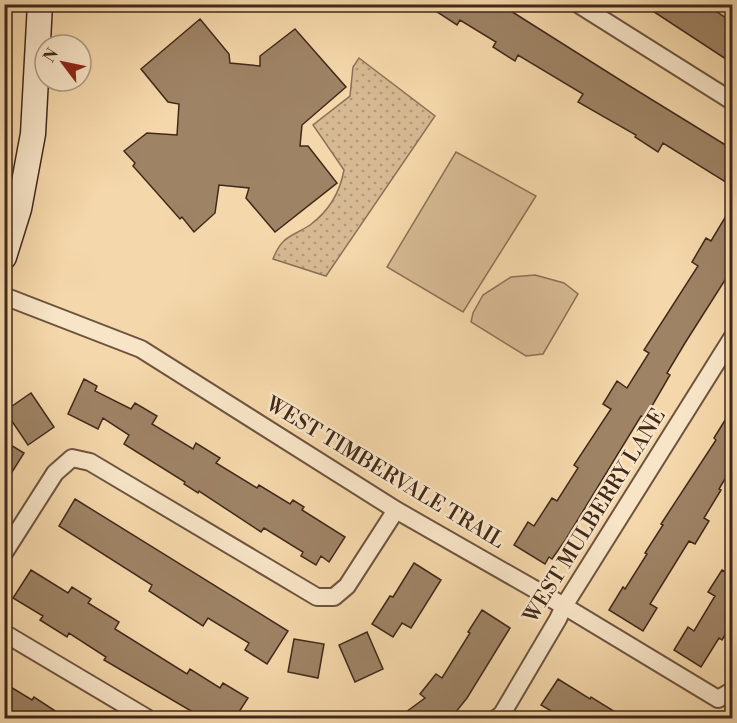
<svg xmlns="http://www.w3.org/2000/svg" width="737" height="723" font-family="'Libre Bodoni',serif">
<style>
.green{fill:#d6b992;stroke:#8c7156;stroke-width:1.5}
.park{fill:url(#park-dots);stroke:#8c7156;stroke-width:1.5}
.building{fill:#9e8365;stroke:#41291a;stroke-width:1.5}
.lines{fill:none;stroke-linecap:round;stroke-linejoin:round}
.street-casing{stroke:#6e543e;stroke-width:20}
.secondary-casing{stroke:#41291a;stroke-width:27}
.street{stroke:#f8e5c8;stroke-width:16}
.secondary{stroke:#f8e5c8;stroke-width:24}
.labels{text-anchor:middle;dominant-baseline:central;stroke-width:5;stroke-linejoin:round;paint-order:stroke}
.street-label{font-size:21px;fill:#41291a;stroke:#f8e5c8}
</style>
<defs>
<pattern id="park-dots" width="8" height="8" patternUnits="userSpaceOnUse" patternTransform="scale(1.5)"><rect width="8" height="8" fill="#d6b992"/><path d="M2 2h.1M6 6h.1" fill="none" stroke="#af9676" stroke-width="1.8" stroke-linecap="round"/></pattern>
</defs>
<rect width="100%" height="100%" fill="#f4d7aa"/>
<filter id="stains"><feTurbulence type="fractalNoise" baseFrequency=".00333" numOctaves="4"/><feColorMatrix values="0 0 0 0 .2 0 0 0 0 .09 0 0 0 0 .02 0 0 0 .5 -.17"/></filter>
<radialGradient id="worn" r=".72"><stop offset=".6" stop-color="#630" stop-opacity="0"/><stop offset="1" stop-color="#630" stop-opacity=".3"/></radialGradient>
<!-- green -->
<path class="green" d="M456,152L536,196L463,312L387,267Z
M535,275L564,283L578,294L543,354L526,356L471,322L473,313L483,295L511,277Z"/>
<!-- park -->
<path class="park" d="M359,58L435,116L326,276L273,259C282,235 292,237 310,225C329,211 340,192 344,170L313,125L350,96L353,67Z"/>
<!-- building -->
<path class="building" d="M425,4H499L514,13L628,85L732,149V186L663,143L658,152L635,137L636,135L578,102L583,94L518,55L515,61L493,47L496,42L460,20L457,25Z
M642,4H705L732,22V63Z
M200,19L229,54L230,63L260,66V56L295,29L346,87L302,125L300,146H308L337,183L275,232L246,198L249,188L219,185L215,213L194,232L182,217L180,219L133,166L135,163L124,151L147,133L177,135L179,104L168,102L141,69Z
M732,206V269L685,343L667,373L670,375L645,418L641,416L566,539L552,559L549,557L545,564L514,545L528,522L534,526L552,498L557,501L578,468L574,465L611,409L603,404L617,381L627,388L649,353L644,350L698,266L692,262L706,238L711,241Z
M84,379L97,386L95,391L131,409L135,403L157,416L152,424L193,449L196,443L220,458L216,463L257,488L259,485L290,504L293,500L304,507L302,510L345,537L329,562L321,556L316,565L301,556L303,552L264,528L261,532L199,491L198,493L184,484L185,482L124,444L129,435L103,418L98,429L68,414Z
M31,393L54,427L28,445L5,411Z
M732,409V467L719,489L721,490L704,518L709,521L695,544L689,541L650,604L657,608L643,631L609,610L623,587L625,589L647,554L645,553L663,525L661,524L716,440L714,438Z
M4,441L24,453L4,485Z
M75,499L288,631L267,664L245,650L249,643L208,618L203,626L149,591L152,585L59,526Z
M414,563L441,580L411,628L402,623L393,637L372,624L390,596L393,597Z
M31,570L68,593L72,587L91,599L88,603L119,622L115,629L187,674L190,669L220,688L223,683L248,698L235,718H203L104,660L106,657L69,633L67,637L40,620L43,616L13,598Z
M722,570L732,576V623L722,640L719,638L701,667L674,650L688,627L694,631L715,596L708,592Z
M482,610L510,628L467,698L451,718H398L425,698L420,694L436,674L442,678L470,633L468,632Z
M367,632L383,669L355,682L339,645Z
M294,639L324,644L318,678L288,672Z
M558,679L590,699L591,697L625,718H563L541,705Z
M4,683L32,700L34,697L66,718H4Z"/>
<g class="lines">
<!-- street casing -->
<g class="street-casing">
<path id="street" d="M578,4L732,101
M4,296L141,349L396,510L564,606L718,699L732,691
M4,553L55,473L72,458L90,462L317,597H334L347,586L396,510
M4,633L147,718
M497,718L502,714L558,619L564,606L732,338"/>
</g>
<!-- secondary casing -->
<g class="secondary-casing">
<path id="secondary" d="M4,257L19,209L33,134L40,4"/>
</g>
<!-- street -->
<use href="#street" class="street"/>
<!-- secondary -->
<use href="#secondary" class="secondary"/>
</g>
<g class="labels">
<!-- street labels -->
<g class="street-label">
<text transform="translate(385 473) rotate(31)">WEST TIMBERVALE TRAIL</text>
<text transform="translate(595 516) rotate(-58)">WEST MULBERRY LANE</text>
</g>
</g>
<!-- margin -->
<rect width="737" height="723" fill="none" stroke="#f4d7aa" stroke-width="24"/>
<rect x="6" y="6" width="725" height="711" fill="none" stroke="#41291a" stroke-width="3"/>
<rect x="12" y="12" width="713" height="699" fill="none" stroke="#41291a" stroke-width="1.5"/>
<!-- north arrow -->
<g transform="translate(63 63) rotate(302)"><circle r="28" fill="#f8e5c8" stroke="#af9a82" stroke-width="1.5"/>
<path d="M0-4.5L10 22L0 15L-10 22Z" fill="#8f2418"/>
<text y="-9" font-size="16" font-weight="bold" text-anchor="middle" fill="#41291a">N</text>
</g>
<rect width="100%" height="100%" filter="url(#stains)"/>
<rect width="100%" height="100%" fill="url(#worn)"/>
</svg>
